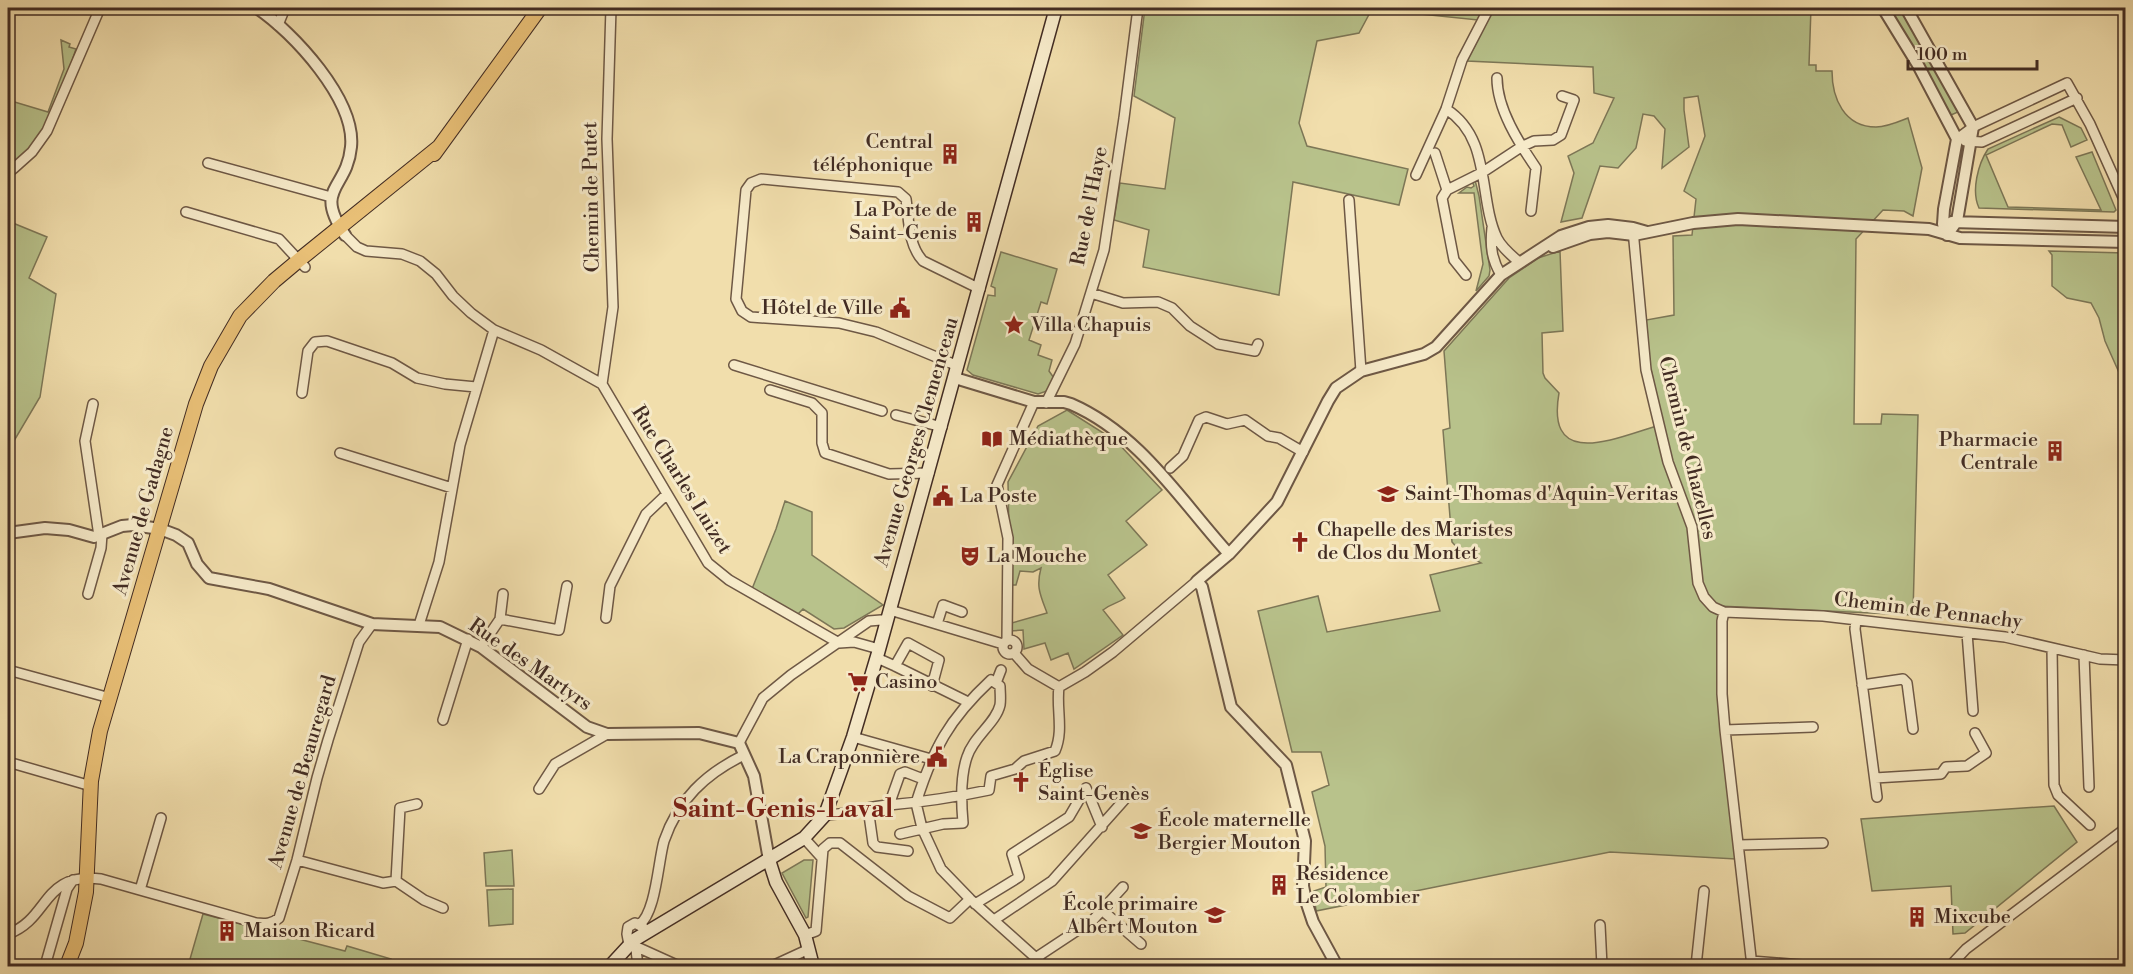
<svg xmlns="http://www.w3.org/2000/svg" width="2133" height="974" font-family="'Libre Bodoni',serif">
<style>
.green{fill:#b8c28b;stroke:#7d7757;stroke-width:1.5}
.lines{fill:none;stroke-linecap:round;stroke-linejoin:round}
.minor-casing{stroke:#6e5845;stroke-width:12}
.tertiary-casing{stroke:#6e5845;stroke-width:14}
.secondary-casing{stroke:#422c23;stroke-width:15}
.primary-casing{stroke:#422c23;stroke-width:16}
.minor{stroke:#f6eac9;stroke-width:9}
.tertiary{stroke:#f6eac9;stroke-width:10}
.secondary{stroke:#f6eac9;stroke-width:12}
.primary{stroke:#e8bf76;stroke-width:14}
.labels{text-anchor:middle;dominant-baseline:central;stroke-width:6;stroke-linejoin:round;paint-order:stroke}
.poi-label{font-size:20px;fill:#422c23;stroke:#f6eac9;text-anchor:start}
.street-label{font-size:20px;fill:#422c23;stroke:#f6eac9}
.district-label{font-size:26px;font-weight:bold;fill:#7a1f14;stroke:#f6eac9}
</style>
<rect width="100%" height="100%" fill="#f1deac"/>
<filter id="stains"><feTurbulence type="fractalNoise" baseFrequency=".00333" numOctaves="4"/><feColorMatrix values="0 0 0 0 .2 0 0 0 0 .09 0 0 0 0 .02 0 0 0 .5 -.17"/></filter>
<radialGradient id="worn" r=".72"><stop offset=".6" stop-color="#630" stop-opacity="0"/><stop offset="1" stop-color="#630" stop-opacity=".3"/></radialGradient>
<!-- green -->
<path class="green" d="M1145,8H1482L1478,20L1372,9L1359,33L1317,41L1299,123L1307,146L1408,169L1399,205L1293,182L1279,295L1143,267L1149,230L1114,220L1120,183L1165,189L1175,118L1134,96Z
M1494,8H1811L1809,65H1816V71H1832C1832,98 1844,127 1876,127C1887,127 1898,122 1908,118L1922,168L1913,216L1904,211L1883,210L1856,239L1854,424H1881L1882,414L1918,415L1913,615L1719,606L1736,859L1610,852L1316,911L1314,891L1326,887L1325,846L1312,792L1329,785L1321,752H1292L1258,611L1318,596L1327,632L1440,611L1430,575L1481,563L1461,552L1452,542L1443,430L1450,428L1444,351L1509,278L1538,258L1560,251L1563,331L1542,333L1543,373L1545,378L1559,393C1545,473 1620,436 1663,424L1649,361L1646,320L1674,315L1673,236L1692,235L1696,199L1684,191L1705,136L1698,96L1684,98V110L1689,147L1662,168L1665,129L1654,116L1643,114L1636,148L1618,168L1600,166L1582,218L1561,222L1574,173L1568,156L1593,143L1614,98L1594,93L1593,67L1467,61Z
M1887,8H1900L1958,112L1951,115Z
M61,40L70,44L69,47L76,49C61,93 48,141 8,167V100L48,112L64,69Z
M2059,117L2081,128L2087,140L2071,147L2062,125L2052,124L1986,155L2008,207L2101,210L2076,157L2092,152L2116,210L2114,212L1979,208C1971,191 1978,164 1988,149Z
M1475,180L1479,196L1490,270L1489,276L1476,291L1483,264L1474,193H1459L1467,187L1471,188L1474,186L1472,181Z
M8,221L47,237L29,278L56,294L40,397L8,451Z
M2049,251L2125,253V386L2105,341L2099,318L2091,303L2067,298L2052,286V255Z
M1001,252L1057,269L1047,304L1041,302L1029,340L1041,345L1038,355L1052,360L1049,371L1054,378L1047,391L1038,394L973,375L967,370L988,295L995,296V288L991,286Z
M1067,410L1116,441L1162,490L1126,521L1147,545L1108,575L1125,598C1117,604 1112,603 1103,610L1123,635L1074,669L1068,653L1051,660L1045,643L1024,649L1023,630L1010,631L1008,624L1047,613C1040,594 1036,587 1041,568L1033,572L1020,571L1016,585H1010L1008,482L1038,426Z
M785,501L812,512V555L883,605L844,628L834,629L803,609L796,616L752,589L776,529Z
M2054,806L2077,842L1965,933L1953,934L1951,886L1872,891L1861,819Z
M512,850L514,886H486L484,853Z
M804,860H813L808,917L806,918L782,873Z
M513,889V924L489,926L487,890Z
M203,914L345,951L347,946L391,959L389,966H188Z"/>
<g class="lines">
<!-- minor casing -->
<g class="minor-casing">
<path id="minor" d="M278,25L285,8
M1497,78C1497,109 1519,143 1536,168L1531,211
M1446,109C1492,138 1478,198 1497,238C1502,248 1511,255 1519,262
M1957,139L1973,127L2067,83L2090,124L2126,204
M1965,141L1982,142L2077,98
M1435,153L1447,190
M208,163L331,197
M8,172L13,169L32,152L47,131L100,8
M1416,175L1446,109L1462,60L1489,8
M1349,200L1361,371
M186,212L279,239L305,267
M1492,228C1490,247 1492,260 1501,275
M1633,230L1646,370L1668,462L1692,527L1698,583L1704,597L1713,607L1724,612L1722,621V694L1725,730L1752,966
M345,235L357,247L366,251L402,254L420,261L436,274L453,296L471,313L494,330L541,350L602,384L708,563L729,580L839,643L854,642L879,649
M1466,275L1454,260L1442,198L1447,190L1483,172L1521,147L1534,141L1553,140L1561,135L1574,100L1562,96
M1091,293L1123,303L1158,302L1172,308L1190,326L1218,344L1255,351L1258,344
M734,365L882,411
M958,366L876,332L839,323L751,317L742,311L736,299L746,190L751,183L761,179L898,192L906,199C909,220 908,245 923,261L980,289
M602,384L613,307L607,139L611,8
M770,390L812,403L822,413V443L825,453L889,474L929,473
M302,393L308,351L315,342L327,341L392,363L417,378L445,384L476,387
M1046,403L1075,344L1104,250L1124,118L1138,8
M93,404L85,441L99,536
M896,415L942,427
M340,453L452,488
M1170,468L1183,456L1199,420L1206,417L1227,424L1245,420L1268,436L1279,438L1303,452
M88,594L101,548L102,534
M890,610L1003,644
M1724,612L1823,616L2005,637L2100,659L2126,660
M606,618L610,586L646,514L667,494
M500,619L559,630L567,586
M1856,620L1855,629L1877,797
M937,624L943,605L962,612
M419,625L439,562L460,445L494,330
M1967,633L1973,711
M1003 647a7 7 0 1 1 14 0a7 7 0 1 1-14 0Z
M1007,640L1008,538L997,485L1034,402
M481,647L500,619L503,594
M2052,648L2054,785L2058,795L2090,825
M1014,653L1028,669L1059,687
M2084,655L2089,787
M877,658L895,666L968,702
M2125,660L2126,627
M895,666L908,643L939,660L932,686
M8,670L110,698
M996,683L1001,670
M1862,685L1903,679L1907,683L1913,729
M1059,687L1085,672L1113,652L1197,581
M443,720L468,639
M1725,730L1813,727
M853,737L931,759
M739,743L763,698L791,675L869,621L881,620L887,621
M8,762L91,786
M1875,778L1941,774L1946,767L1967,766L1986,753L1975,733
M1086,788L1102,827
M539,789L555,764L607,734
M916,803L922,828L941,869L970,899L1045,966
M889,805L900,774L905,772L923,779
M868,808L873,843L877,847L908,851
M825,815C847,815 867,806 889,805C923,802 956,797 989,790L991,776L1015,769L1024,761L1055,751C1064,730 1056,708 1059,687
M900,834L943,824L963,823C961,801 960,777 967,757C973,737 996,723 1000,705C1001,699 1000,691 1000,686L991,680C949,719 933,749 916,803
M804,838L822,858
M1739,845L1823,843
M297,860L383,883L396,881L400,808L417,804
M396,881L424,900L443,908
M140,890L161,818
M975,904L1019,877L1012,854L1069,817L1086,788
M1103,911L1141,944
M994,920L1052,881L1125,799
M639,925C656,913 658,862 664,841C678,800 705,774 744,755
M1600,925L1602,966
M8,934C51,918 41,872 101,879L256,923C265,924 272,924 279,918L297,860L317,778L328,740L359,642L372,624
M805,935L816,931L823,849L830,843H840L908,896L950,918L970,899
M635,942L638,966
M629,945L627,934L628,927L635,923L644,928
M637,947L679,966
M1037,957L1093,920L1123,887
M1751,961L1814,966
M45,966L67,889L73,880
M772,966L809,949
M1696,966L1704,891
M1950,966L1966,949L2126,828"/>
</g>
<!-- tertiary casing -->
<g class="tertiary-casing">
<path id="tertiary" d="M257,8C293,32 356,100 351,147C347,190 313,187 345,235
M1883,8L1918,65L1957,139L1944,209L1943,224L1947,235
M1906,8L1973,127L1957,221L1947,235
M1952,222L2126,227
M1553,247L1590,234L1608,232L1634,235L1693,223L1738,219L1929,229L1960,238L2126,242
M955,378L1034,402H1064L1071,404C1140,434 1180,500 1229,554
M8,533L45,528L69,530L94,537L122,526L133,525L160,529L176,535L188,543L197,564L209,578L269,589L372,624L440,627L481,647L587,727L607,734L699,733L739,743L754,776L769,860
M1337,966L1313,922L1306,901L1303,886L1305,841L1286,765L1231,707L1202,587L1197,581L1229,554L1277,502L1328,401L1336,388L1361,371L1424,354L1436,347L1501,275L1561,236L1589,227L1608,225L1633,228L1647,232"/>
</g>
<!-- secondary casing -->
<g class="secondary-casing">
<path id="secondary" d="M769,860L776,882L805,935L813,966
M610,966L634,940L804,838L825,815L853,737L878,653L1056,8"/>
</g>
<!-- primary casing -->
<g class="primary-casing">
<path id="primary" d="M434,154L540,8
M67,966L76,943L86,892L91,781L100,731L196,404L211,366L240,316L274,281L299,260L439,147"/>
</g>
<!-- minor -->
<use href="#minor" class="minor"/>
<!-- tertiary -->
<use href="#tertiary" class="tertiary"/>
<!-- secondary -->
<use href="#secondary" class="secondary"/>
<!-- primary -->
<use href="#primary" class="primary"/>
</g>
<!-- icons -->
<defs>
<g id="building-bare" transform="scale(1.62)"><path d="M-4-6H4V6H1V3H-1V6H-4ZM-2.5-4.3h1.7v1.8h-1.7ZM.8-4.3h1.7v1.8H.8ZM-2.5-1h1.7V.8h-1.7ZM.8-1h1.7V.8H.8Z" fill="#8f2418" stroke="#f6eac9" stroke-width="2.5" paint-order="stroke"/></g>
<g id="civic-bare" transform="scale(1.62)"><path d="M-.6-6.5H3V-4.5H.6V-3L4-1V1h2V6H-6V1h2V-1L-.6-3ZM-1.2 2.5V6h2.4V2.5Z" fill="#8f2418" stroke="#f6eac9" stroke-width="2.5" paint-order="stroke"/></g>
<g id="sight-bare" transform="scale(1.62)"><path d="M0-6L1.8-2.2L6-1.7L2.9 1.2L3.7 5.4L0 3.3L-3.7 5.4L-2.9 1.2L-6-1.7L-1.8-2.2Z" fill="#8f2418" stroke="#f6eac9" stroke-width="2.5" paint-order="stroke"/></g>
<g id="library-bare" transform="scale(1.62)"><path d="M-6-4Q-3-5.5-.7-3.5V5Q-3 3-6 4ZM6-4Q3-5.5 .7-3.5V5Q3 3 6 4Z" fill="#8f2418" stroke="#f6eac9" stroke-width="2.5" paint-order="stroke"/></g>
<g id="school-bare" transform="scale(1.62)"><path d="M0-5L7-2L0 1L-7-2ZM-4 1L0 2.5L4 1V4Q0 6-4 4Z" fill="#8f2418" stroke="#f6eac9" stroke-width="2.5" paint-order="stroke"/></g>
<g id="church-bare" transform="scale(1.62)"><path d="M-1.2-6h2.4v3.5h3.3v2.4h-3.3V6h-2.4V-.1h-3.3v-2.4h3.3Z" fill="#8f2418" stroke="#f6eac9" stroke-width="2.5" paint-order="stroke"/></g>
<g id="theatre-bare" transform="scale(1.62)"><path d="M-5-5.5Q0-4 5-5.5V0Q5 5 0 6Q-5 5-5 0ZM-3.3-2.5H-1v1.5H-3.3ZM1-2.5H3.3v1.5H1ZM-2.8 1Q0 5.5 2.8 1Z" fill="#8f2418" stroke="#f6eac9" stroke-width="2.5" paint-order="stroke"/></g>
<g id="supermarket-bare" transform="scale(1.62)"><path d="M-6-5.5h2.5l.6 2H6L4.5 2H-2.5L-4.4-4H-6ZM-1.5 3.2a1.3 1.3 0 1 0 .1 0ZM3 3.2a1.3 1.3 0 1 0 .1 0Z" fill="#8f2418" stroke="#f6eac9" stroke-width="2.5" paint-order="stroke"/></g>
</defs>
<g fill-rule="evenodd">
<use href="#building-bare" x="950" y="154"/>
<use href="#building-bare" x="974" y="222"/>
<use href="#civic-bare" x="900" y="308"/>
<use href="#sight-bare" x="1014" y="325"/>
<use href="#library-bare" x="992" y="439"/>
<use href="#building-bare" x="2055" y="451"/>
<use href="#school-bare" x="1388" y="494"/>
<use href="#civic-bare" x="943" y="496"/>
<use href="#church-bare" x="1300" y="542"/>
<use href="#theatre-bare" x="970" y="556"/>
<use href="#supermarket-bare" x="858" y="682"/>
<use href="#civic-bare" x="937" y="757"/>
<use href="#church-bare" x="1021" y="782"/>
<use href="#school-bare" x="1141" y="831"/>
<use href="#building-bare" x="1279" y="885"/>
<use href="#school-bare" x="1215" y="915"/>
<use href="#building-bare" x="1917" y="917"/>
<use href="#building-bare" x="227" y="931"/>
</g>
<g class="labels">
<!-- poi labels -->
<g class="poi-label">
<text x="933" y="142" text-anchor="end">Central<tspan x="933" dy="23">téléphonique</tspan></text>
<text x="957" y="210" text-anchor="end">La Porte de<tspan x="957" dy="23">Saint-Genis</tspan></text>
<text x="883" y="308" text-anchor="end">Hôtel de Ville</text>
<text x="1031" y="325">Villa Chapuis</text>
<text x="1009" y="439">Médiathèque</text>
<text x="2038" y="440" text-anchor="end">Pharmacie<tspan x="2038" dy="23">Centrale</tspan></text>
<text x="1405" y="494">Saint-Thomas d'Aquin-Veritas</text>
<text x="960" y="496">La Poste</text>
<text x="1317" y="530">Chapelle des Maristes<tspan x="1317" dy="23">de Clos du Montet</tspan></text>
<text x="987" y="556">La Mouche</text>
<text x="875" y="682">Casino</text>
<text x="920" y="757" text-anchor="end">La Craponnière</text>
<text x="1038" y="771">Église<tspan x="1038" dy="23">Saint-Genès</tspan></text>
<text x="1158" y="820">École maternelle<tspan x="1158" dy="23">Bergier Mouton</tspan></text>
<text x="1296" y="874">Résidence<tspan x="1296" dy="23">Le Colombier</tspan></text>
<text x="1198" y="904" text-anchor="end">École primaire<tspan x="1198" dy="23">Albert Mouton</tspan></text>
<text x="1934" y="917">Mixcube</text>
<text x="244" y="931">Maison Ricard</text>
</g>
<!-- street labels -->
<g class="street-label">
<text transform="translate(592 197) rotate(-91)">Chemin de Putet</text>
<text transform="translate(1090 206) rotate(-79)">Rue de l'Haye</text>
<text transform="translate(917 442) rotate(-74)">Avenue Georges Clemenceau</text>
<text transform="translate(1687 448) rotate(76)">Chemin de Chazelles</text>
<text transform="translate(681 480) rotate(58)">Rue Charles Luizet</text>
<text transform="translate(144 511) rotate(-74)">Avenue de Gadagne</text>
<text transform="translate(1928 611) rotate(7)">Chemin de Pennachy</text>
<text transform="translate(530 665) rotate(35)">Rue des Martyrs</text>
<text transform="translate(303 772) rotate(-74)">Avenue de Beauregard</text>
</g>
<!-- district labels -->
<g class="district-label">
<text x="783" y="809">Saint-Genis-Laval</text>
</g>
</g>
<!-- margin -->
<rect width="2133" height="974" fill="none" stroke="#f1deac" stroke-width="30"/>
<rect x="9" y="9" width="2115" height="956" fill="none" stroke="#422c23" stroke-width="3"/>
<rect x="15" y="15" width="2103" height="944" fill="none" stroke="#422c23" stroke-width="1.5"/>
<!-- scale -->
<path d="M1908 60v9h129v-9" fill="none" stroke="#422c23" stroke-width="3"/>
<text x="1917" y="60" font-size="18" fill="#422c23" stroke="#f6eac9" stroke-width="4.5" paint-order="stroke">100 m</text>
<rect width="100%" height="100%" filter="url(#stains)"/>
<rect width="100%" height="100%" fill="url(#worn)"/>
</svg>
